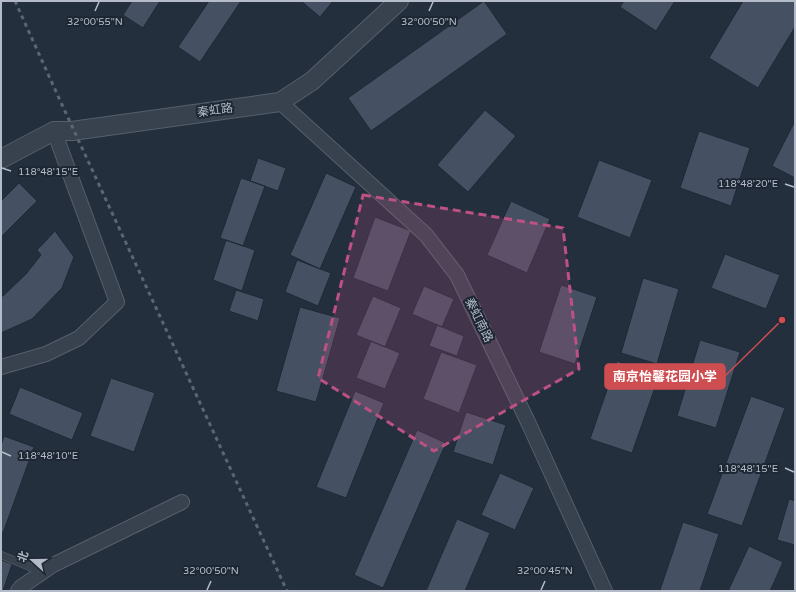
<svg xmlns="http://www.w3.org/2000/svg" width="796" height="592" font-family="'Varela Round','Noto Sans SC',sans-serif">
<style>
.building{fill:#455162;stroke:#1f2835}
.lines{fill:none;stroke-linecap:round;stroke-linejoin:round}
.service-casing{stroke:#565f6c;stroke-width:8}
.minor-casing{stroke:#565f6c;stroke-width:16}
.tertiary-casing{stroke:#565f6c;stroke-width:20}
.service{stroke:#38414e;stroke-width:7}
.minor{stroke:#38414e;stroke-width:14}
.tertiary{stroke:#38414e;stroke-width:18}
.rail{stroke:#5a6575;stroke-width:3;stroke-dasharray:4 4;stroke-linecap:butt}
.marked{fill:#bd5182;fill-opacity:0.2;stroke:#bd5182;stroke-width:3;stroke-dasharray:8 5;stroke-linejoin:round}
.ticks{fill:none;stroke:#b4bcc9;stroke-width:1.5}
.labels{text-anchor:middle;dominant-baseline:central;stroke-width:4;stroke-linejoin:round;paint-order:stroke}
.street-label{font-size:12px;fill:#b4bcc9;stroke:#1d2633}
.ticks-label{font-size:10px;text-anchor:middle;fill:#b4bcc9;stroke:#1d2633;stroke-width:4;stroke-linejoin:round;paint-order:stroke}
.leader{fill:none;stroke:#ce4d50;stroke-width:1.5}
.callout-dot{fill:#ce4d50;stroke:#1d2633;stroke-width:1.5}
.callout{fill:#ce4d50;stroke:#ce4d50;stroke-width:1.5}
.callout-label{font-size:13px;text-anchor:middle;font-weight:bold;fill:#fff}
</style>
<rect width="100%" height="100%" fill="#242f3e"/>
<!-- building -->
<path class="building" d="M132,1H160L143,28L123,15Z
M209,1H241L200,62L178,47Z
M301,1H333L320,17Z
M484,1L507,34L371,131L348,98Z
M624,1H675L656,31L620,7Z
M743,1H795V27L758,88L709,58Z
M485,110L516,136L468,192L437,165Z
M795,121V178L772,166Z
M699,131L750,148L731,206L680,188Z
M258,158L286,168L278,191L250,181Z
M599,160L652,180L630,238L577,217Z
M326,173L356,187L320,269L290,255Z
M241,178L265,186L243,246L220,238Z
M19,183L37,201L1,237V201Z
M511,201L550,219L527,273L487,255Z
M375,217L411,231L388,291L353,278Z
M55,231L74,257L62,288L32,319L1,333V296H3L26,274L41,255L37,250Z
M226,240L255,250L242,291L213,280Z
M725,254L780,275L766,309L711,288Z
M297,260L331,273L318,306L285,292Z
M643,278L679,289L657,364L621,353Z
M561,285L597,297L575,364L539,352Z
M424,286L454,299L442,327L412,314Z
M236,290L264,299L258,321L229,311Z
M373,296L401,308L385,347L356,335Z
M300,307L340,318L316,402L276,391Z
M437,325L464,336L457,356L429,346Z
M700,340L740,352L716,428L677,416Z
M371,341L400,353L385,389L356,378Z
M441,352L477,365L459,413L423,399Z
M617,361L659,376L632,453L590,439Z
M111,378L155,393L134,452L90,436Z
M20,387L83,413L72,440L9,414Z
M355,391L384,403L346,498L316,487Z
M751,396L785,408L742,526L707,514Z
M466,412L506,425L493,465L453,452Z
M417,430L446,443L383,588L354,575Z
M4,436L34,447L3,533L1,532V445Z
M500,473L534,488L515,530L481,515Z
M789,499L795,501V545L777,540Z
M457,519L490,533L465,591H426Z
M683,522L719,534L700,591H665L660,590Z
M749,546L783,562L770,591H728Z
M1,560L12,564L3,591H1Z"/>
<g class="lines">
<!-- service casing -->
<g class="service-casing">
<path id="service" d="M1,555L42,572"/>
</g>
<!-- minor casing -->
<g class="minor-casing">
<path id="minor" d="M280,102L426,235L457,275L528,422L605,591
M1,367L46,354L79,338L117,302L54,131
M18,591L21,587L53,565L182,502"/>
</g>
<!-- tertiary casing -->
<g class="tertiary-casing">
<path id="tertiary" d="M1,159L54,131H72L280,102L312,81L399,1"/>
</g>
<!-- service -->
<use href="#service" class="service"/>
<!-- minor -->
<use href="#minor" class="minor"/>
<!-- tertiary -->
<use href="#tertiary" class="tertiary"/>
<!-- rail -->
<path class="rail" d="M15,1L58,96L287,591"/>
</g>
<!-- marked area -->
<path class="marked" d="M363,195L563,228L579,369L434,451L318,378Z"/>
<!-- ticks -->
<path class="ticks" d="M95,11L99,2M429,11L433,2M2,168L11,171M785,184L794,187M2,452L11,456M785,468L794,472M207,590L211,581M541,590L545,581"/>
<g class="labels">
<!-- street labels -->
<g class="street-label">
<text transform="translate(215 110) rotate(-8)">秦虹路</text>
<text transform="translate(479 320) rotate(64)">秦虹南路</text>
</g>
</g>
<g class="ticks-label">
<text x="95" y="25">32°00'55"N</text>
<text x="429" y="25">32°00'50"N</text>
<text x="48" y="175">118°48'15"E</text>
<text x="748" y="187">118°48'20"E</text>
<text x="48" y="459">118°48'10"E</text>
<text x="748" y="472">118°48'15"E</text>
<text x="211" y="574">32°00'50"N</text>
<text x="545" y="574">32°00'45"N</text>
</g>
<!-- callouts -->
<path class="leader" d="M782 320L725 376"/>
<circle class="callout-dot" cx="782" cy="320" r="4"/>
<rect class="callout" x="605" y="364" width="120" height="25" rx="4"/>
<g class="callout-label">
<text x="665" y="381">南京怡馨花园小学</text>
</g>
<!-- border -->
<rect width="796" height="592" fill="none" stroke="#b4bcc9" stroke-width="4"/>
<!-- north arrow -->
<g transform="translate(32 560) rotate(291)" stroke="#1d2633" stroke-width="3" paint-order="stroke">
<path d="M0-3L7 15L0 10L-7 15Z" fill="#b4bcc9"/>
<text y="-6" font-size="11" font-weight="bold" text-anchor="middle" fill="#b4bcc9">北</text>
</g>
</svg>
